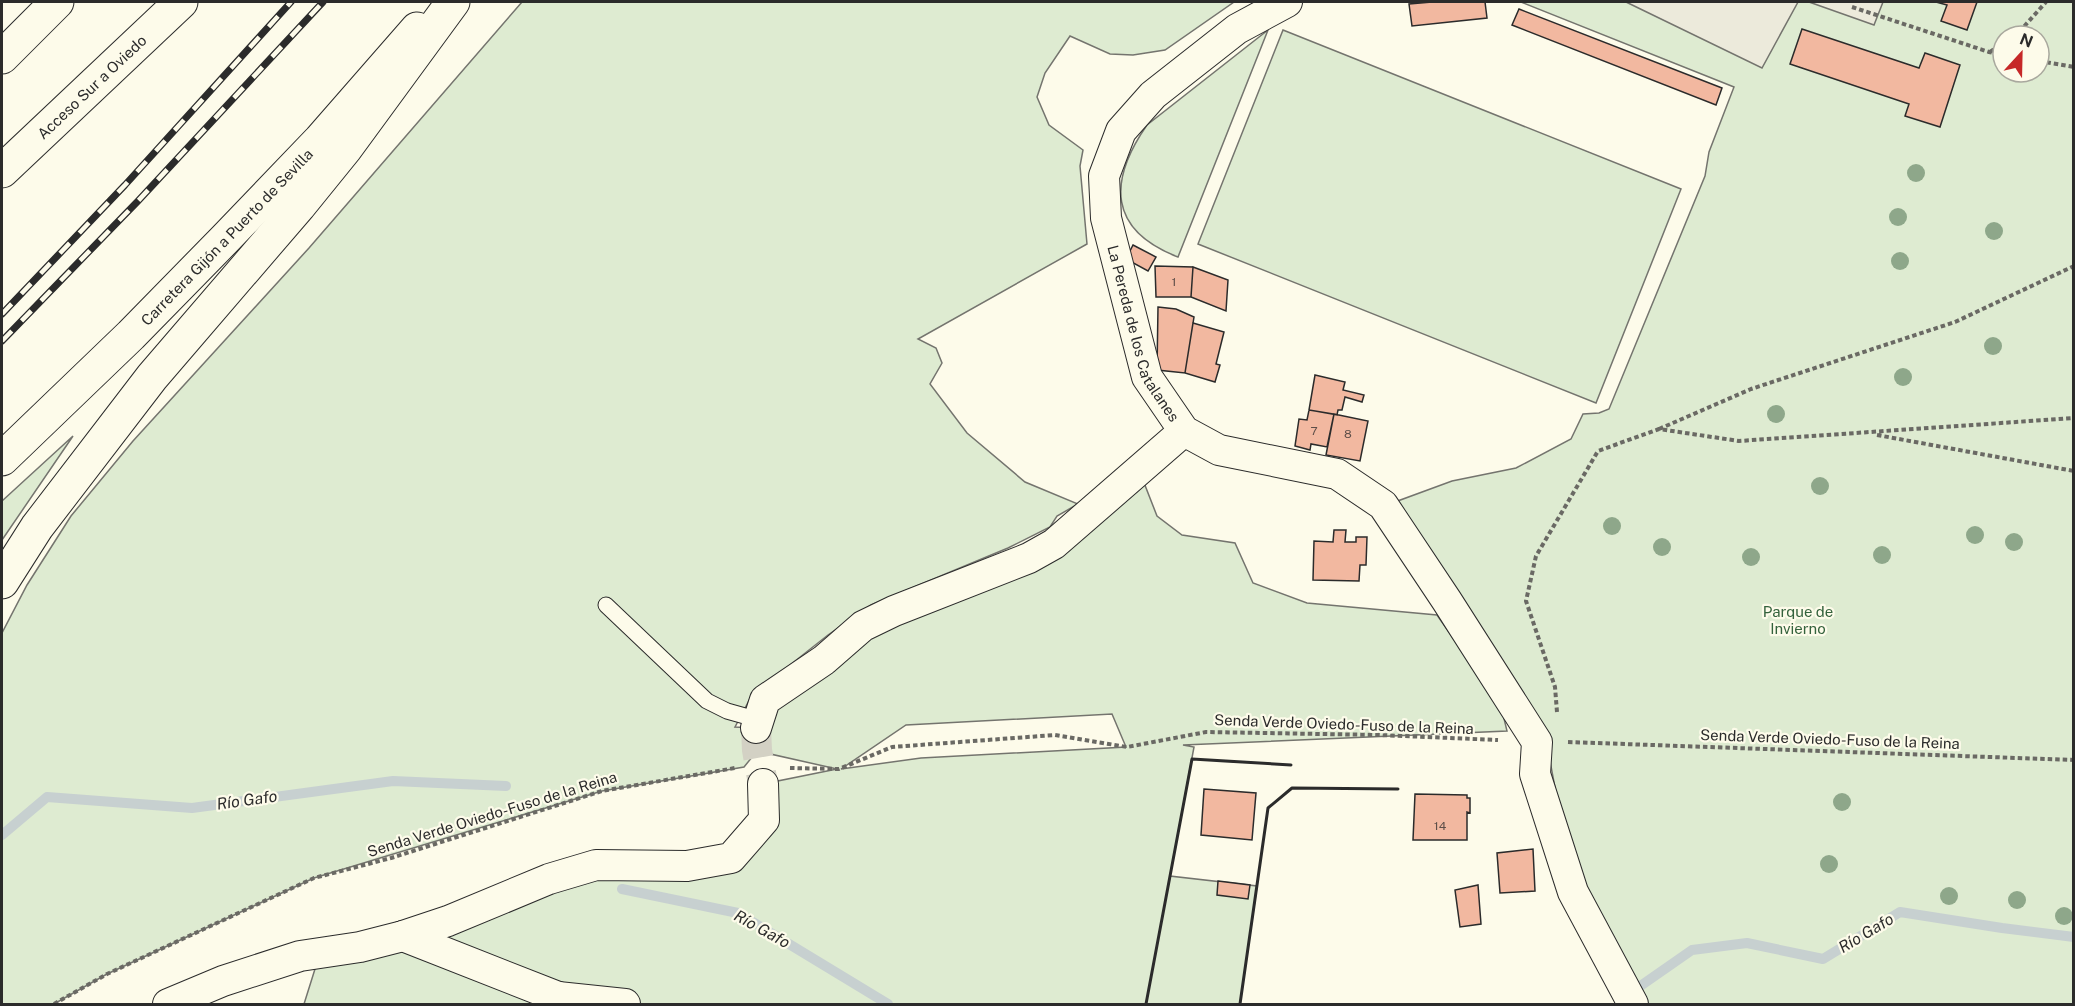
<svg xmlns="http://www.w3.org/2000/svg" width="2075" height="1006" font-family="'Public Sans',sans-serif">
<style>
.green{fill:#deebd1;stroke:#74746e;stroke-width:1.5;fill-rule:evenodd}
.parking{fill:#eceadb;stroke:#74746e;stroke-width:1.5}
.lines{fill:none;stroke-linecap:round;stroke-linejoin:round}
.stream{stroke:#c7d0d0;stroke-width:10}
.building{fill:#f2b8a0;stroke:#2b2b2b;stroke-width:1.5}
.minor-tunnel{stroke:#d3d1c4;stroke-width:30;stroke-dasharray:30 15;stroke-linecap:butt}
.service-casing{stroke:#2b2b2b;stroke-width:17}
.minor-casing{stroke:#2b2b2b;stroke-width:32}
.trunk-casing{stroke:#2b2b2b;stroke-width:35}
.motorway-casing{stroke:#2b2b2b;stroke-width:35}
.path{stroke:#6a6964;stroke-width:4;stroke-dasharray:4.5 3;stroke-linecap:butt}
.service{stroke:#fdfbea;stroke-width:15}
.minor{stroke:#fdfbea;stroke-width:30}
.trunk{stroke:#fdfbea;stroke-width:33}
.motorway{stroke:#fdfbea;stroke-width:33}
.rail-casing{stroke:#2b2b2b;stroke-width:7}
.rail{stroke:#fdfbea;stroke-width:4.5;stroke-dasharray:14;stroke-linecap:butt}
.wall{stroke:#2b2b2b;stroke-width:3}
.tree{fill:#8ea78a}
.labels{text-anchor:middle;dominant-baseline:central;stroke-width:4.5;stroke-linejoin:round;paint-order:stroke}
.number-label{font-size:12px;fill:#5d4e48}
.street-label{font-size:15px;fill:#2b2b2b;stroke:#fdfbea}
.park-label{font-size:15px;fill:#34623c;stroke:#fdfbea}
.water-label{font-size:16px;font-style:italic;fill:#2b2b2b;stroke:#fdfbea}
</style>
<rect width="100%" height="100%" fill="#fdfbea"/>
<!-- green -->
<path class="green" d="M522,2H1234L1165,50L1133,55L1110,54L1070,36L1045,73L1037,97L1049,125L1083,150L1080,166L1087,244L918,339L936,348L942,363L930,384L967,433L1025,482L1078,504L1057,516L1050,527L1008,548L871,605L828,635L752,695L735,727L756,728L824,660L973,580L1139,470L1157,516L1182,535L1235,543L1253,583L1307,603L1437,615L1501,706L1507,731L1183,745L1194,747L1170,876L1257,886L1240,1004H304L320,953L549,879L731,858L763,784L837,769L757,751L744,767L602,791L314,878L107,974L54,1004H2V633L27,585L71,516L133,441L309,248ZM1112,714L1126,747L921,758L841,769L906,725Z
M1521,2H2073V1004H1643L1565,841L1544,729L1395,502L1452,481L1516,468L1571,439L1583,414L1599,413L1609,409L1705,176L1709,152L1734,87ZM2003,36H2039V72H2003Z
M1268,30L1178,257C1108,230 1108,181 1147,125Z
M1283,30L1681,189L1596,403L1198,244Z
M73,436L2,540V501Z"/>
<!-- parking -->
<path class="parking" d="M1626,2H1798L1762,68Z
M1809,2H1883L1874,25Z"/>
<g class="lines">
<!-- stream -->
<path class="stream" d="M2,835L47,797L192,808L393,781L506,786
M622,889L738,913L888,1004
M1636,989L1692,950L1747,943L1823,959L1900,912L2002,928L2074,937"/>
</g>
<!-- building -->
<path class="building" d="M1432,2H1485L1487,18L1412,26L1409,4Z
M1936,2H1977L1967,30L1941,21L1947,5Z
M1519,9L1722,88L1716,105L1512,25Z
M1802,29L1919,68L1925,53L1960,65L1940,127L1905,116L1909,104L1790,64Z
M1133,245L1156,257L1148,271L1126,259Z
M1155,266L1193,267L1191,297H1156Z
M1193,267L1228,280L1226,311L1191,297Z
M1158,307L1176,309L1194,317L1185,373L1157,370Z
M1193,323L1224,332L1216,364L1220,365L1215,382L1185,373Z
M1315,375L1345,382L1343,390L1364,395L1362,402L1345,397L1342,410H1338L1337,415L1309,410Z
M1309,410L1334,414L1327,447L1311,444L1310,450L1295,446L1299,419L1307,420Z
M1334,414L1368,421L1360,461L1326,455Z
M1334,530H1346L1345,542H1356V537H1367L1366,565H1360L1359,581L1313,580L1314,541L1333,542Z
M1204,789L1256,793L1252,840L1201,835Z
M1415,794L1467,795V798H1470V813L1467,812V840H1413Z
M1533,849L1535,891L1500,893L1497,853Z
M1218,881L1250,885L1248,899L1217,895Z
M1478,885L1481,924L1460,927L1455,890Z"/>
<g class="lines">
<!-- minor-tunnel -->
<path class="minor-tunnel" d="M756,728L757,750L763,784"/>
<!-- service casing -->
<g class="service-casing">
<path id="service" d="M606,605L707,701L727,711L759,720"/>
</g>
<!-- minor casing -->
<g class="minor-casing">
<g id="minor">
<path id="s1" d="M1287,2L1237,29L1153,95L1121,131L1104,176L1106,218L1147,377L1184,431L1219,450L1337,474L1383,505L1447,601L1537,742L1535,774L1573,892L1633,1004"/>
<path d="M756,728L765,700L824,660L863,626L894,611L1029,558L1054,544L1184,431"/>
<path d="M403,936L558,997L569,1004"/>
<path d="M558,997L625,1004"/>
<path d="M168,1004L223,981L300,956L360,947L403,936L448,921L549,879L596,865L687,866L731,858L764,820L763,784"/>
</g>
</g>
<!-- trunk casing -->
<g class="trunk-casing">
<g id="trunk">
<path id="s2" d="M2,459L131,335L226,238L320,140L417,29"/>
</g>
</g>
<!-- motorway casing -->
<g class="motorway-casing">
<g id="motorway">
<path d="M2,57L57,2"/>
<path id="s3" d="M2,171L181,2"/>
<path d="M2,582L37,527L152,377L299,206L346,148L453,2"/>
</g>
</g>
<!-- path -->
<path class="path" d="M1852,7L1989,52L2003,55
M2013,36L2020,31L2046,2
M1990,52L2003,43
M2039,61L2074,67
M1659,429L1751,389L1955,322L2074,266
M1877,435L2074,471
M1557,712L1555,687L1526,601L1536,556L1598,451L1659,429L1739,441L2074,418
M1568,742L2074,760
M790,768L839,769L892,747L1055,735L1127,747L1206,732L1379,735L1498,740
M54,1004L107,974L314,878L391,858L602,791L735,768"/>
<!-- service -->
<use href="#service" class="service"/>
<!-- minor -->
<use href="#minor" class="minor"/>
<!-- trunk -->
<use href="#trunk" class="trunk"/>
<!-- motorway -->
<use href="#motorway" class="motorway"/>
<!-- rail casing -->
<g class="rail-casing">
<path id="rail" d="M2,314L125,185L291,2
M2,341L138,201L323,2"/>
</g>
<!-- rail -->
<use href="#rail" class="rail"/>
<!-- wall -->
<path class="wall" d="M1146,1004L1192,759L1291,765
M1240,1004L1268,808L1292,788L1398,789"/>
</g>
<!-- trees -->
<g class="tree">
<circle cx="1916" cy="173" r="9"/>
<circle cx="1898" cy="217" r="9"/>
<circle cx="1994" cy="231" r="9"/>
<circle cx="1900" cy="261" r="9"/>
<circle cx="1993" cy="346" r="9"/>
<circle cx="1903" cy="377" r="9"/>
<circle cx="1776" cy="414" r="9"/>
<circle cx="1820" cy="486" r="9"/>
<circle cx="1612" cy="526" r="9"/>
<circle cx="1975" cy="535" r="9"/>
<circle cx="2014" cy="542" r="9"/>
<circle cx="1662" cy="547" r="9"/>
<circle cx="1882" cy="555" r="9"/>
<circle cx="1751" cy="557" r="9"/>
<circle cx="1842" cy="802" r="9"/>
<circle cx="1829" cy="864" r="9"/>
<circle cx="1949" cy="896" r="9"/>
<circle cx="2017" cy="900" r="9"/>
<circle cx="2064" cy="916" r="9"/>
</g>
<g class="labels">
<!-- number labels -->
<g class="number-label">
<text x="1174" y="282">1</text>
<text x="1314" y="431">7</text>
<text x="1348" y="434">8</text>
<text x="1440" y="826">14</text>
</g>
<!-- street labels -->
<g class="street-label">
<text stroke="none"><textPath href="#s3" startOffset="123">Acceso Sur a Oviedo</textPath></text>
<text stroke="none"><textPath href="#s2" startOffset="316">Carretera Gijón a Puerto de Sevilla</textPath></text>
<text stroke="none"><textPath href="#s1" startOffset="424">La Pereda de los Catalanes</textPath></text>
<text transform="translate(1344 724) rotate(2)">Senda Verde Oviedo-Fuso de la Reina</text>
<text transform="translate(1830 739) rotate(2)">Senda Verde Oviedo-Fuso de la Reina</text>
<text transform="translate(492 814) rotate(-17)">Senda Verde Oviedo-Fuso de la Reina</text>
</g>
<!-- park labels -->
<g class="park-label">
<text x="1798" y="611">Parque de<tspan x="1798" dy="17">Invierno</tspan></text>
</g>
<!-- water labels -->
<g class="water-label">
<text transform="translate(247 800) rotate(-8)">Río Gafo</text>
<text transform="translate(762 929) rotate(29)">Río Gafo</text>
<text transform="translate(1866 933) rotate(-31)">Río Gafo</text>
</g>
</g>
<!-- border -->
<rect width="2075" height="1006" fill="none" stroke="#2b2b2b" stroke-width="6"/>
<!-- north arrow -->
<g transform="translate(2021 54) rotate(22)"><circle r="28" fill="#fdfbea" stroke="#a9a89e" stroke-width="1.5"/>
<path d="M0-4.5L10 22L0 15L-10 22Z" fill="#c62828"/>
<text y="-9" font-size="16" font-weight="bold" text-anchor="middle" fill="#2b2b2b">N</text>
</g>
</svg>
